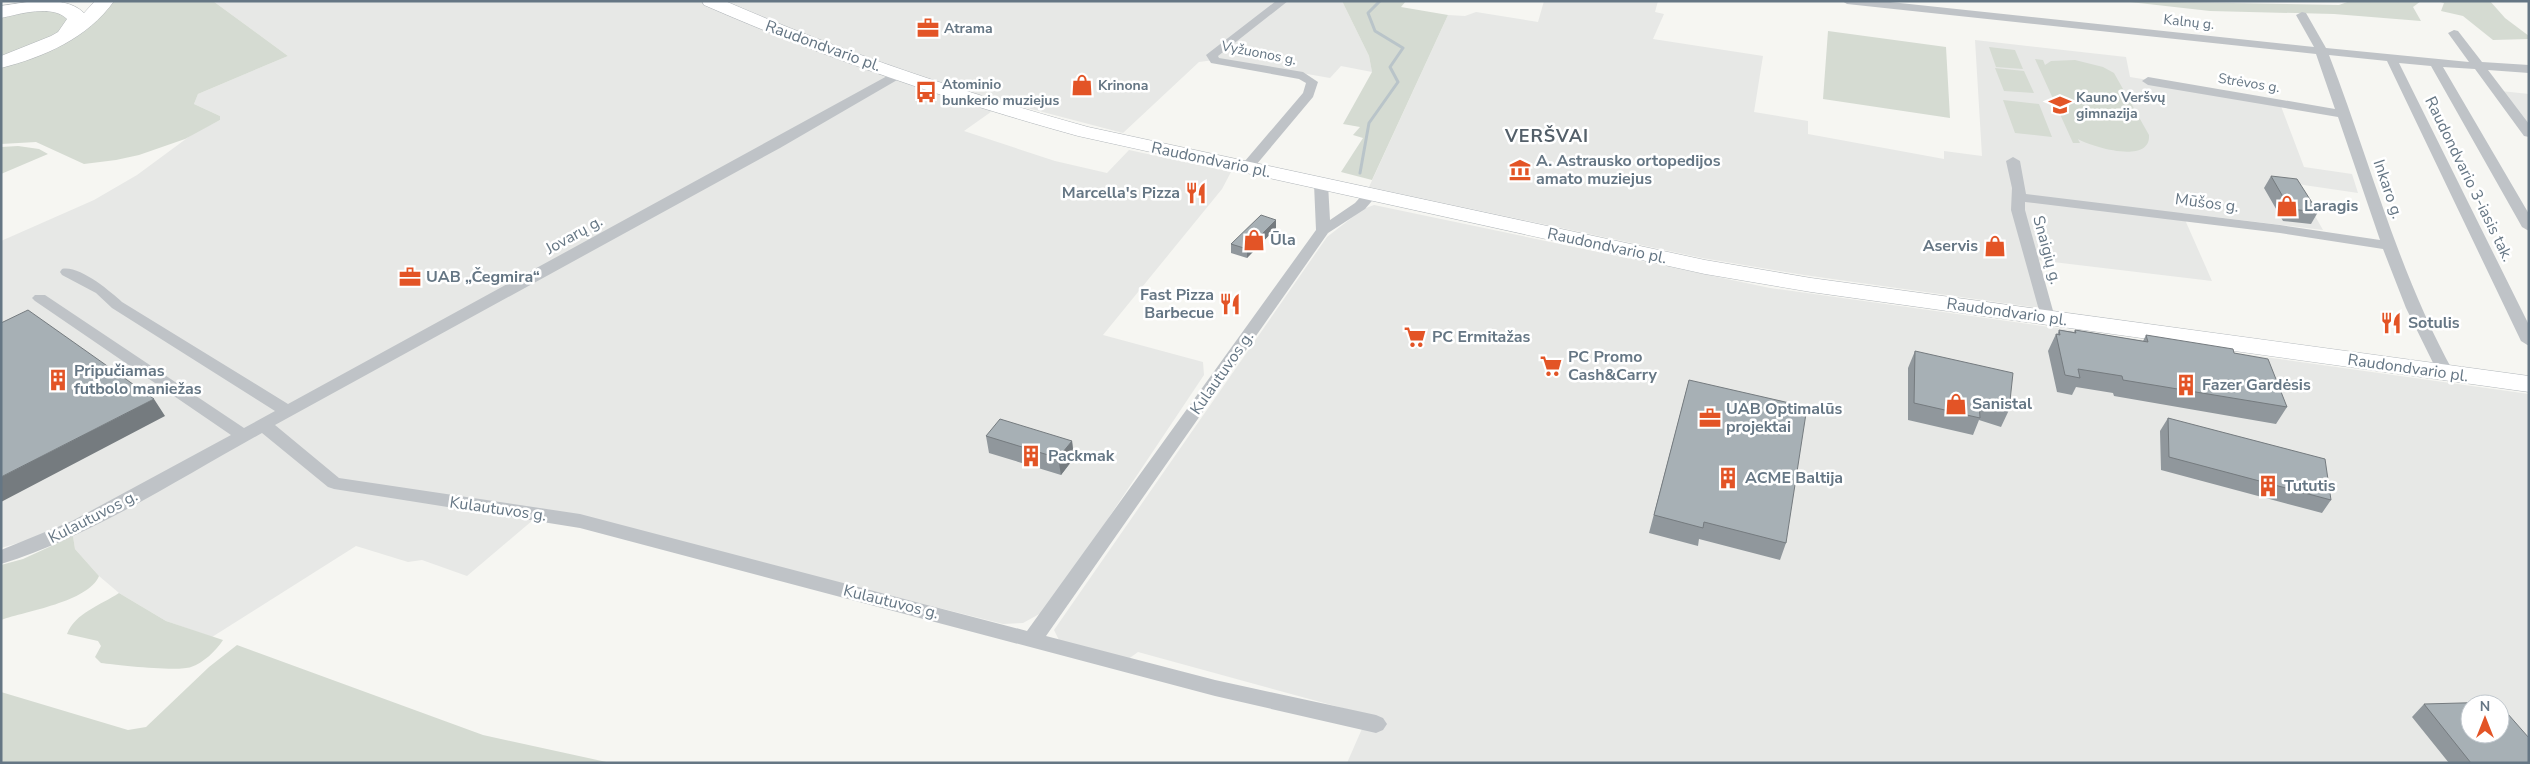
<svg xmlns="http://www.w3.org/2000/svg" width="2530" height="764" font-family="'Nunito Sans',sans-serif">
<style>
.built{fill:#e7e8e6;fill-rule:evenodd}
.green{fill:#d5dbd2}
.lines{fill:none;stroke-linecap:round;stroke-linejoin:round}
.stream{stroke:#b9c4c9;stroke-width:3}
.primary-casing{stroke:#b2b7bb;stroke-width:1}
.highway-casing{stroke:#b2b6b9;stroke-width:1}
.street{fill:#bfc3c7;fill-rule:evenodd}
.primary{fill:#fff;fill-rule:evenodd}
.highway{fill:#fff;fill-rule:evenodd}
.wall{fill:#90979c}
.shaded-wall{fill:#757b7f}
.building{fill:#a7b0b5;stroke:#757b7f}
.labels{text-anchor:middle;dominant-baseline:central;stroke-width:5;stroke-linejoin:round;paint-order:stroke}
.far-street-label{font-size:14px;fill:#657684;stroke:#fff}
.far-poi-label{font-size:14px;font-weight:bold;fill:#657684;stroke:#fff;text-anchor:start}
.street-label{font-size:16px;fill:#657684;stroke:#fff}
.poi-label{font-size:16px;font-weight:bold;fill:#657684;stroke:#fff;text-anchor:start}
.far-district-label{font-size:18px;font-weight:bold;letter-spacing:1px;fill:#535f69;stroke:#fff}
</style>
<rect width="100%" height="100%" fill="#f6f6f2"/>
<!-- built -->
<path class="built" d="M213,1H1342L1369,56L1372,72L1341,66L1330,78L1222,59L1199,62L1123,133L1005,102L964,131L1055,161L1107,173L1129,150L1231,172L1222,189L1103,335L1203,362L1204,375L1063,586L1043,612L1023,623L1003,624L546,509L467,576L422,560L408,562L356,546L212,637L166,621L119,593L99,576L75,549L73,536L58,526L35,538L1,548V241L94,200L137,175L194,133L220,120V116L194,104L198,94L288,56Z
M1544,1H1658L1655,12L1664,14L1653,39L1763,56L1754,112L1808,121V134L1944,159V151L1982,156L1975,40L2126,57L2130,77L2279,101L2304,167L2352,174L2358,193L2297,184L2323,230L2182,213L2212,281L2028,259L2039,308L1804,275L1702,258L1369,187L1448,15L1465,16L1476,12L1538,22Z
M2501,91L2529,94V129Z
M1374,205L1770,288L2529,394V763H1347L1368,715L1138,652L1127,660L1059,640L1054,630L1327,237L1363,209ZM2470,704H2500V734H2470Z"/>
<!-- green -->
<path class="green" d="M114,1H213L288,56L198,94L194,104L220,116V120L185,139L139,155L116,160L84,164L36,142L1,144V67C40,49 88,37 114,1Z
M1342,1H1406L1401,7L1448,15L1372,180L1341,172L1363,138L1353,135L1360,127L1343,124L1372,72L1369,56Z
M2121,1L2339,5L2350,1H2421L2413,7L2421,21L2334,14L2210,11Z
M2437,1H2490L2505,18L2529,36V39L2493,40L2463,16L2441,11L2444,3Z
M42,10L69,15L64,28L52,37L1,58V15Z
M1828,31L1946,47L1950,118L1823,99Z
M1989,47L2015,50L2023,69L1996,67Z
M2035,59L2043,60L2045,65L2051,61L2075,60L2103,67L2114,73L2149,135C2151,165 2092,147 2078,139L2080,143H2073Z
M1995,68L2024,71L2034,93L2004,91Z
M2003,100L2039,104L2052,137L2015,133Z
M18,146L39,149L48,154L1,174V147Z
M73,536L75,549L99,576C88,602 26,611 1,620V565L23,559Z
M119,593L166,621L223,640C216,651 203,663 191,667C178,672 117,665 101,663L95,657L101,646L98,641L67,634C75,613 101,605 119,593Z
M237,645L483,735L611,763H1V692L128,730L146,727L209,667Z"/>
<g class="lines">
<!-- stream -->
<path class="stream" d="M1360,173L1369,123L1398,82L1390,67L1403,48L1375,31L1368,13L1380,1"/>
<!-- primary casing -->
<g class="primary-casing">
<path id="primary" d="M702,1H725C842,52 965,93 1088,127L1705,260L1811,278L2529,376V392L1811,292L1705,274L1078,136C951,101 825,58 704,5Z"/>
</g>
<!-- highway casing -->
<g class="highway-casing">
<path id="highway" d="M34,1C51,1 71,0 84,13L95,1H114C88,38 44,57 1,68V56L51,36L58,32L67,19C52,4 20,14 1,18V6Z"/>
</g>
<!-- street -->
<path class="street" d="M1276,1H1288L1218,56L1219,58L1303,72L1318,82L1313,97L1251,171L1246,172L1239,168L1303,93L1306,83L1299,79L1211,63L1206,55Z
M1842,1H1881L2314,47L2296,15L2302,12L2306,13L2326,48L2469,62L2448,33L2454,30L2458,31L2482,62L2529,65V73L2488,70L2529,124V137L2524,136L2475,69L2443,67L2529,214V231L2522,227L2431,66L2399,63L2529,325V346L2521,341L2387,61L2329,55C2370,161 2398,272 2454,373L2452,377H2440L2406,308L2383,249L2280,233L2025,202V210L2055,318L2047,323L2042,321L2011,210L2012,188L2006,161L2013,157L2020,161L2026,194L2280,225L2380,240L2338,117L2148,85L2142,81L2148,77L2335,109L2316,54L1847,4Z
M900,69L906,73L904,76L780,148L275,425L339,478L580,514L1027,631L1316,230L1314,184L1316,181H1326L1328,184L1330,220L1355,203L1365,192H1375L1377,195L1365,209L1328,233L1046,636L1215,680L1376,715L1383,718L1387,724L1383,730L1376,733L1215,696L580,528L334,489L328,487L262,433C180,478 92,536 1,564V550L72,521L231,435L35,301L32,298L35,295H45L244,428L275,411L112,308L96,293L62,275L60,272L62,269C79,265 110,291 122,302L288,404Z"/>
<!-- primary -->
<use href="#primary" class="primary"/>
<!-- highway -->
<use href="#highway" class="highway"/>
</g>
<!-- wall -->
<path class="wall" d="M2271,176L2318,212L2311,224L2283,221L2264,188Z
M1276,228L1247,258L1231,253V244Z
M2059,330L2074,332L2075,330L2143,341L2146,335L2234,353L2287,407L2276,424L2114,396L2113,393L2076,387L2072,395L2057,392L2048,351L2056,334L2057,335Z
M1915,351L2009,410L2001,427L1979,420L1973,435L1908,420V368Z
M1689,380L1786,543L1780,560L1699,539L1698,546L1649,533Z
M2168,418L2331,500L2322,513L2161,470L2160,431Z
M986,436L1072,441L1074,458L1061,475L989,453Z
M2424,704L2529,763H2449L2412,717Z"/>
<!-- shaded-wall -->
<path class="shaded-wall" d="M1276,220V228L1247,258V249Z
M154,399L165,416L1,502V477Z
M1072,441L1074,458L1061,475L1058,458Z"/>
<!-- building -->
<path class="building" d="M2271,176L2297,179L2318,212L2290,209Z
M1261,215L1276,220L1247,249L1231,244Z
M28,310L154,399L1,477V323Z
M2059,330L2076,333L2075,330L2148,342L2146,335L2233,349L2234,353L2268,359L2287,407L2123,380L2122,376L2078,369L2080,378L2065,375L2056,334L2060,335Z
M1915,351L2013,373L2009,410L1979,401L1980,418L1914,403Z
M1689,380L1807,407L1786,543L1704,522L1703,528L1654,515Z
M2168,418L2325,459L2331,500L2169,457Z
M1000,419L1072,441L1058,458L986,436Z
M2498,702L2499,704H2470V734H2500V705L2529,738V763H2471L2424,704Z"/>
<!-- icons -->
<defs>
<g id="office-bare" transform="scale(1.725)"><path d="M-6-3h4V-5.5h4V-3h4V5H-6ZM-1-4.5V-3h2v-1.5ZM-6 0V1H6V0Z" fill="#e35426" stroke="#fff" stroke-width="2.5" paint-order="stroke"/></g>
<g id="shop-bare" transform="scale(1.725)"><path d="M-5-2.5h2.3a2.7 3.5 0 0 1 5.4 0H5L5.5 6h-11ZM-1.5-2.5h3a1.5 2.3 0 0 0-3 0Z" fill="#e35426" stroke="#fff" stroke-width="2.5" paint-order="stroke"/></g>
<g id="bus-bare" transform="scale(1.725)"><path d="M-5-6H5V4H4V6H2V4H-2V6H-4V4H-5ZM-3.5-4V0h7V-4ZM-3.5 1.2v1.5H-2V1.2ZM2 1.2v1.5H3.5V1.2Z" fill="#e35426" stroke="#fff" stroke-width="2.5" paint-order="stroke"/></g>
<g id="school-bare" transform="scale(1.725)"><path d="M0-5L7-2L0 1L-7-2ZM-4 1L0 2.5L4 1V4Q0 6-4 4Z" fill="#e35426" stroke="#fff" stroke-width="2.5" paint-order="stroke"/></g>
<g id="museum-bare" transform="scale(1.725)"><path d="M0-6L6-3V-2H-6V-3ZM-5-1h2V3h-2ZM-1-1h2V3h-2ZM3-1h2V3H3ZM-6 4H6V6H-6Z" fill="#e35426" stroke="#fff" stroke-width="2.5" paint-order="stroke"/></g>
<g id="restaurant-bare" transform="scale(1.725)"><path d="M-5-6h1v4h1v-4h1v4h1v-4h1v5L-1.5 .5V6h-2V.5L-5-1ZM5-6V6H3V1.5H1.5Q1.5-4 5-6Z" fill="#e35426" stroke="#fff" stroke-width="2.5" paint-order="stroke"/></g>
<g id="supermarket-bare" transform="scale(1.725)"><path d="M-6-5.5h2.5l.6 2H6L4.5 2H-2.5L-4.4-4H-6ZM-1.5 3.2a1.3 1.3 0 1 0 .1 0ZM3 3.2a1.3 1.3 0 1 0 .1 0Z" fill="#e35426" stroke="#fff" stroke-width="2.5" paint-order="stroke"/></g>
<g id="building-bare" transform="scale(1.725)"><path d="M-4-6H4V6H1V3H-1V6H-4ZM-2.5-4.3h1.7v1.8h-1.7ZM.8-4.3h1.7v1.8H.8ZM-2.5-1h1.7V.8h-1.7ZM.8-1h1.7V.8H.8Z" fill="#e35426" stroke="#fff" stroke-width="2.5" paint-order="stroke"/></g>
</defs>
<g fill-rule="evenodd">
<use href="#office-bare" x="928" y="28"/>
<use href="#shop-bare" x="1082" y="85"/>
<use href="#bus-bare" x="926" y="92"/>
<use href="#school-bare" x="2060" y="105"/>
<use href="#museum-bare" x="1520" y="170"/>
<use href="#restaurant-bare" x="1196" y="193"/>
<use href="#shop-bare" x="2287" y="206"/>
<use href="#shop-bare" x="1254" y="240"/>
<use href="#shop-bare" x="1995" y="246"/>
<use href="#office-bare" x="410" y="277"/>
<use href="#restaurant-bare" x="1230" y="304"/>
<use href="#restaurant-bare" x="2391" y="323"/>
<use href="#supermarket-bare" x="1415" y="337"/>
<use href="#supermarket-bare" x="1551" y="366"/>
<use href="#building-bare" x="58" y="380"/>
<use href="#building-bare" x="2186" y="385"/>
<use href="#shop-bare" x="1956" y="404"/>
<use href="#office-bare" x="1710" y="418"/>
<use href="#building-bare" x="1031" y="456"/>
<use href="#building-bare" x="1728" y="478"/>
<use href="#building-bare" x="2268" y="486"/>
</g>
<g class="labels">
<!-- far-street labels -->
<g class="far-street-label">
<text transform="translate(2189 22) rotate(6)">Kalnų g.</text>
<text transform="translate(1259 53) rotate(11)">Vyžuonos g.</text>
<text transform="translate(2249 83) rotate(9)">Strėvos g.</text>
</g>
<!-- far-poi labels -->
<g class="far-poi-label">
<text x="944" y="28">Atrama</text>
<text x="942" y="84">Atominio<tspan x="942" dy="16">bunkerio muziejus</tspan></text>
<text x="1098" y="85">Krinona</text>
<text x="2076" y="97">Kauno Veršvų<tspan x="2076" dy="16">gimnazija</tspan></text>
</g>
<!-- street labels -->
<g class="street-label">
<text transform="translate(823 46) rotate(20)">Raudondvario pl.</text>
<text transform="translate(1211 160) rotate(12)">Raudondvario pl.</text>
<text transform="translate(2469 179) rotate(64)">Raudondvario 3-iasis tak.</text>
<text transform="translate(2388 189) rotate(71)">Inkaro g.</text>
<text transform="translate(2207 203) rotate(7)">Mūšos g.</text>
<text transform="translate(574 235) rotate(-29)">Jovarų g.</text>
<text transform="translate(1607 246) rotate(12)">Raudondvario pl.</text>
<text transform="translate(2047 250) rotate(75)">Snaigių g.</text>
<text transform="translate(2007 312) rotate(8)">Raudondvario pl.</text>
<text transform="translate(2408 368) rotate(8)">Raudondvario pl.</text>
<text transform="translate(1222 373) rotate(-55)">Kulautuvos g.</text>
<text transform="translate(498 509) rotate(8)">Kulautuvos g.</text>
<text transform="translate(93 517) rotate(-27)">Kulautuvos g.</text>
<text transform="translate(891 602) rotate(14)">Kulautuvos g.</text>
</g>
<!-- poi labels -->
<g class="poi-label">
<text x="1536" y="161">A. Astrausko ortopedijos<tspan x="1536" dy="18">amato muziejus</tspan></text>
<text x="1180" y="193" text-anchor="end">Marcella's Pizza</text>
<text x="2304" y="206">Laragis</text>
<text x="1270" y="240">Ūla</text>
<text x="1978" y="246" text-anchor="end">Aservis</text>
<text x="426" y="277">UAB „Čegmira“</text>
<text x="1214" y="295" text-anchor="end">Fast Pizza<tspan x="1214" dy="18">Barbecue</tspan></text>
<text x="2408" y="323">Sotulis</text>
<text x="1432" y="337">PC Ermitažas</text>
<text x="1568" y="357">PC Promo<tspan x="1568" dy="18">Cash&amp;Carry</tspan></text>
<text x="74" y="371">Pripučiamas<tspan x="74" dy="18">futbolo maniežas</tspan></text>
<text x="2202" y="385">Fazer Gardėsis</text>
<text x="1972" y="404">Sanistal</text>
<text x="1726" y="409">UAB Optimalūs<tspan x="1726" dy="18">projektai</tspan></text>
<text x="1048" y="456">Packmak</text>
<text x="1745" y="478">ACME Baltija</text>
<text x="2284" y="486">Tututis</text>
</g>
<!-- far-district labels -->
<g class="far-district-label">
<text x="1547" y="136">VERŠVAI</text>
</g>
</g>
<!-- border -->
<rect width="2530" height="764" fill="none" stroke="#657684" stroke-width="5"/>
<!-- north arrow -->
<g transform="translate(2485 719)"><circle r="24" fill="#ffffff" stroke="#c1c8ce"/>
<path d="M0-4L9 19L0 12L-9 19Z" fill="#e35426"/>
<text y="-8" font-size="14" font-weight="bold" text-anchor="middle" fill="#657684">N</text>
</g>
</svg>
